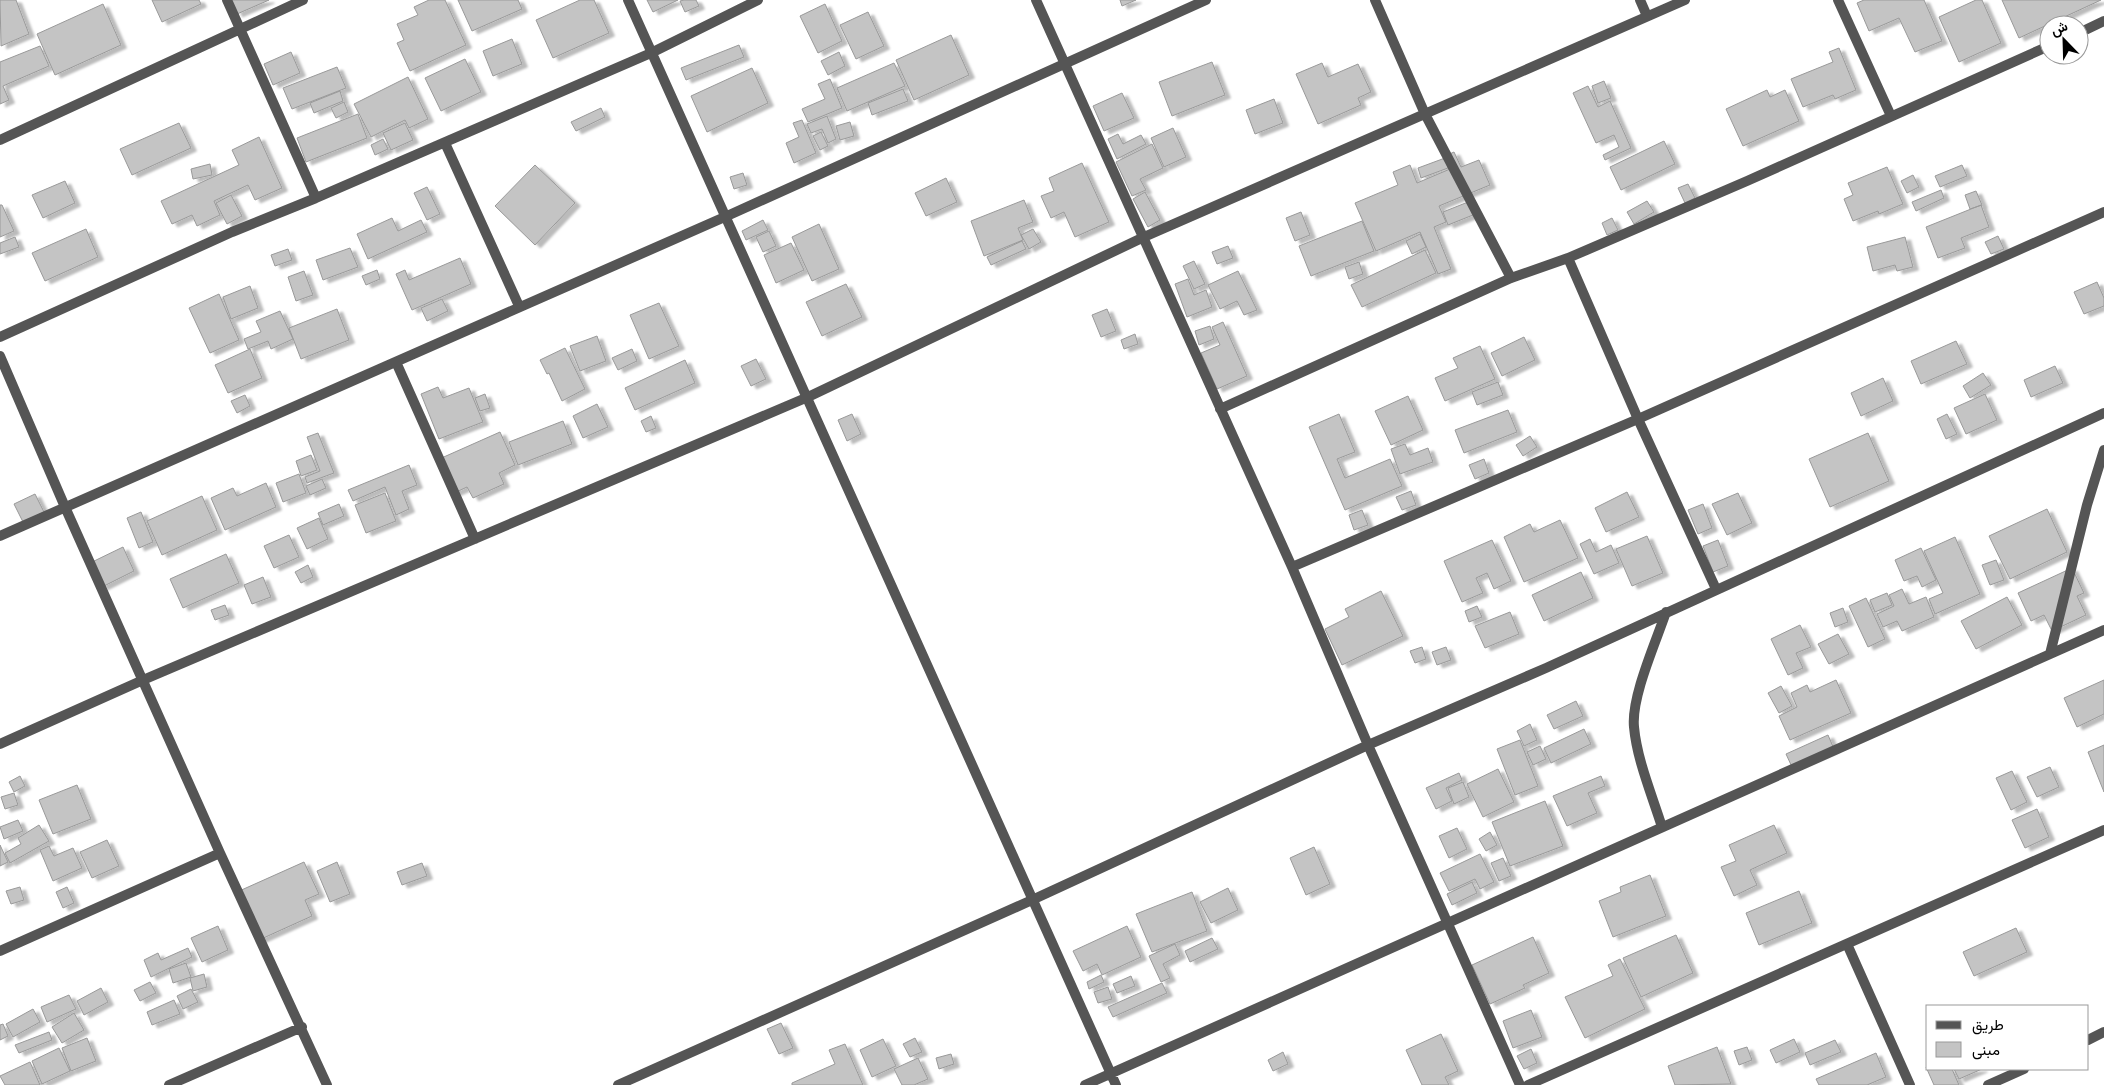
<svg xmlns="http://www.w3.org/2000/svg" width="2104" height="1085" font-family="'PT Sans Narrow',Vazirmatn,sans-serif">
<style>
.building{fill:#c4c4c4;stroke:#999;filter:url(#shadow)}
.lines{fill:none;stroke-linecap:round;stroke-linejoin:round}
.street{stroke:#555;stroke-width:10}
</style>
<defs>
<filter id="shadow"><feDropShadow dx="5.5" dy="3" stdDeviation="1" flood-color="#0004"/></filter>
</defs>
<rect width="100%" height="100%" fill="#fff"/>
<!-- building -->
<path class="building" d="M0,0H16L29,34L1,46Z
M152,0H199L201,4L162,22Z
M231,0H269L237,14Z
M429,0H445L466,45L410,71L397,43L404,40L397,24L418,15L414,7Z
M458,0H518L522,9L472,31Z
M580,0H594L609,33L553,58L536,20Z
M647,0H678L653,12Z
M684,0H696L699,6L685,12L680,1Z
M1120,0H1136L1122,6Z
M1864,0H1924L1942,41L1915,52L1899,18L1869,31L1857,3Z
M1976,0H1982L2001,43L1959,62L1939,17Z
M2002,0H2101L2019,38Z
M103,4L121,45L55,75L37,34Z
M825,4L842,41L818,53L800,16Z
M868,12L884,46L856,59L840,25Z
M951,35L969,75L914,100L896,60Z
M512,39L522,64L493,76L483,51Z
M739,45L744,57L686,80L681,68Z
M40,46L49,66L3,86L9,100L0,104V62Z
M1839,48L1856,90L1835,99L1833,95L1803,107L1791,79L1833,62L1829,52Z
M291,52L300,73L273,85L264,64Z
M839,52L845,66L828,75L821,61Z
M465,59L481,92L441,111L425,78Z
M1212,62L1225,95L1172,116L1159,82Z
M894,63L905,86L847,111L837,88Z
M1322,63L1328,77L1358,64L1371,92L1358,98L1361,105L1318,124L1296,74Z
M337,67L346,88L292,109L283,88Z
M752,68L768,103L707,132L691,96Z
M408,77L428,119L409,128L405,120L371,137L354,104Z
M830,79L842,108L808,122L802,109L825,99L818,84Z
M1604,81L1611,98L1598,103L1592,86Z
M1588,86L1598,107L1610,101L1631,148L1605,160L1603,155L1619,147L1614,135L1596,143L1573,93Z
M903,89L908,101L872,115L868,103Z
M1767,90L1770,97L1785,90L1799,121L1743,146L1726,109Z
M340,91L343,101L314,113L310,103Z
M1122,93L1134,118L1104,131L1093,106Z
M1274,99L1283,123L1255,134L1246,110Z
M344,102L348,112L336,118L331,108Z
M601,108L605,117L576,131L571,122Z
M358,114L367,138L306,162L297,138Z
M827,116L836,139L828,143L822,129L811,133L807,124Z
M802,120L816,153L794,163L786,143L799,137L793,123Z
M850,122L854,136L840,140L836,126Z
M179,123L191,148L132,175L120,149Z
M405,123L413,140L391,150L383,133Z
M1173,128L1186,157L1164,167L1151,138Z
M821,132L828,146L820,150L813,136Z
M1118,134L1123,144L1141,135L1146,144L1117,159L1108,139Z
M259,137L282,188L255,200L248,185L214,201L220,215L197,226L192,215L172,224L161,201L239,165L232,150Z
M383,139L388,149L375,155L371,145Z
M1664,141L1675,164L1621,190L1610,167Z
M1152,144L1163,168L1140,179L1146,190L1132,196L1116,162Z
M1454,152L1461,167L1479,160L1490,185L1439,206L1446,222L1434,227L1451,269L1438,274L1420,232L1376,251L1355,203L1398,185L1393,172L1410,165L1417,183L1450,169L1445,156Z
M1445,158L1448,168L1421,178L1418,168Z
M1082,163L1109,222L1075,237L1064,212L1051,218L1041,196L1054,191L1049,178Z
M210,164L212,175L193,179L191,169Z
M535,165L575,203L535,245L495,206Z
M1962,165L1967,176L1940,187L1935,176Z
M1887,167L1903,204L1879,214L1878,211L1853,221L1844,199L1853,195L1848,183Z
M743,173L747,185L734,189L730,177Z
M1913,175L1919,187L1907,193L1901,181Z
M946,178L957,202L926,216L915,193Z
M65,181L75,203L43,218L32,195Z
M1688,184L1695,198L1685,203L1678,188Z
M427,187L440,214L427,220L414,193Z
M1941,190L1944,198L1916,211L1912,202Z
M1976,191L1982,205L1970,209L1965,195Z
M1145,192L1160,220L1148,227L1133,199Z
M231,195L242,216L227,224L216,203Z
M1024,200L1033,222L1018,228L1023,240L984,256L971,221Z
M1647,201L1654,212L1634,224L1627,212Z
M1468,202L1473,215L1448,225L1443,212Z
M0,205H2L14,231L0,237Z
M1981,205L1989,227L1961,238L1965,248L1938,258L1926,227Z
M1301,212L1310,235L1295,241L1286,218Z
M392,218L398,231L421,220L427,232L368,259L357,234Z
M1612,218L1618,230L1607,235L1602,223Z
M763,220L768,230L746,240L742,231Z
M1362,221L1374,251L1311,276L1299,246Z
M819,224L839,269L812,281L792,237Z
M86,229L98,257L45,281L32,253Z
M1033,229L1041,242L1029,249L1021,235Z
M769,231L776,246L763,252L756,237Z
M1420,234L1426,247L1412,254L1406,241Z
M1998,236L2004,249L1991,254L1985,242Z
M15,237L19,247L0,254V243Z
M1905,237L1913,267L1897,271L1895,265L1873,271L1867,247Z
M1022,241L1026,249L991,265L987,257Z
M791,243L804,270L776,283L764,255Z
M1228,246L1233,258L1217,264L1212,252Z
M350,248L358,267L323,280L316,260Z
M288,249L292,260L275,266L271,255Z
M1425,250L1436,273L1362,307L1351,285Z
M460,258L471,284L412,310L396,274L405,270L409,280Z
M1194,261L1205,284L1194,289L1183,266Z
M1359,262L1363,274L1349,279L1345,267Z
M377,270L380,279L366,285L362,276Z
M304,271L313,295L296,301L288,277Z
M1238,271L1257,310L1244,315L1237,301L1220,309L1208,285Z
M1188,279L1194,295L1206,290L1212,307L1187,317L1175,284Z
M2097,282L2104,298V306L2084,314L2074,292Z
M846,284L862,317L822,336L806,302Z
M250,286L258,308L231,319L223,297Z
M219,294L239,340L210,353L189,308Z
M442,299L448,311L427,321L421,308Z
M659,303L679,346L649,359L630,315Z
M337,309L349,340L301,359L289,328Z
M1107,309L1116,331L1101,337L1092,315Z
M280,311L293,339L271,349L268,341L248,349L244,339L261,332L256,321Z
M1223,322L1247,376L1217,389L1201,353L1220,345L1212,327Z
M1210,326L1214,339L1199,345L1195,331Z
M1135,334L1138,344L1124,349L1121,340Z
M597,336L606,361L580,371L570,346Z
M1524,337L1535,360L1502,376L1491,353Z
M1956,341L1967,364L1921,384L1911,361Z
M1480,346L1495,379L1445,401L1435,378L1458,368L1453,358Z
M565,348L585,389L562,401L549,373L547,374L540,360Z
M250,349L262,378L228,393L215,365Z
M632,349L637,361L618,370L612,358Z
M756,359L766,379L751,386L741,366Z
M685,360L695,383L635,410L625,388Z
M2055,366L2063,383L2031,397L2024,380Z
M1983,373L1991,385L1970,398L1963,386Z
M1883,378L1893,401L1861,416L1851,393Z
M1498,382L1503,395L1477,405L1472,392Z
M438,387L443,398L469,388L483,422L439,439L421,394Z
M485,394L490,408L480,411L475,398Z
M1985,394L1997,420L1966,434L1954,408Z
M245,395L250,406L237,413L231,401Z
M1408,396L1423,430L1391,445L1375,411Z
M597,404L608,427L583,438L573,416Z
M1508,410L1517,432L1464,453L1455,430Z
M852,414L861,434L847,441L838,420Z
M1339,414L1355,452L1337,459L1345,478L1390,459L1402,486L1345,510L1309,427Z
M1947,414L1957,434L1946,439L1937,419Z
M651,416L656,428L646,432L641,421Z
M563,421L572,444L518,465L509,442Z
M500,432L515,465L499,473L504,484L473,498L467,487L452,494L437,460Z
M318,433L334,473L307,483L305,477L320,471L307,437Z
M1868,433L1889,481L1830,507L1809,459Z
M1530,436L1537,447L1523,456L1516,445Z
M1405,444L1410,455L1428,448L1433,462L1400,474L1391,449Z
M311,455L317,470L301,476L296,461Z
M1484,459L1489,473L1475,479L1469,465Z
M409,465L417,485L402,491L409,509L396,515L385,487L353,501L348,490Z
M299,474L306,493L283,502L276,483Z
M322,479L326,488L310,495L306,486Z
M266,483L276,507L225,530L211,498L233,488L237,496Z
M1411,491L1416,505L1402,510L1396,497Z
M1627,492L1639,517L1606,532L1595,508Z
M385,493L396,521L366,533L355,505Z
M1738,493L1752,523L1727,535L1712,504Z
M35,494L44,512L23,522L14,504Z
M202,496L217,530L162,555L147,521Z
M339,504L344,516L323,525L318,513Z
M1703,504L1712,528L1698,534L1688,510Z
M2047,509L2067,552L2010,579L1989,536Z
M1362,510L1368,525L1354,530L1349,515Z
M141,512L153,542L139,548L127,518Z
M319,518L328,539L307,549L297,528Z
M1560,520L1578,558L1524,582L1504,537L1530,524L1534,532Z
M289,535L299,557L274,568L264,546Z
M1647,536L1663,573L1632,586L1616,549Z
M1955,537L1980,594L1935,614L1929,599L1943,593L1924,551Z
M1590,539L1596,552L1611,545L1619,563L1594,574L1580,544Z
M1492,540L1511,581L1494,589L1487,573L1476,578L1483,593L1462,602L1444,561Z
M1718,540L1728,566L1713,572L1703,546Z
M123,547L134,571L102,587L90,563Z
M1921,548L1936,580L1922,587L1917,576L1904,581L1895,560Z
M226,554L239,583L183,608L170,579Z
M1996,560L2004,580L1990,585L1982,565Z
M308,565L313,577L301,583L295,572Z
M2072,568L2084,593L2077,596L2086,615L2052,631L2044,615L2031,621L2018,593Z
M1581,572L1593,598L1544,621L1532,595Z
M263,577L271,597L252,604L244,585Z
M1902,589L1909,604L1926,597L1934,617L1902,631L1897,621L1883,627L1877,614L1894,606L1889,595Z
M1381,591L1403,636L1342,665L1325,629L1349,617L1345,609Z
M1887,593L1892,605L1875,612L1870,600Z
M2007,597L2022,625L1976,649L1961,621Z
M1866,598L1885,639L1868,647L1849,606Z
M225,605L229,615L215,620L211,610Z
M1477,606L1482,617L1469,622L1465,611Z
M1843,608L1848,622L1835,627L1830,613Z
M1510,612L1519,634L1485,648L1475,626Z
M1800,625L1811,647L1796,653L1803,668L1788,675L1771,639Z
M1838,634L1849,654L1829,664L1818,644Z
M1422,647L1426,659L1415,663L1410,651Z
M1446,647L1451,660L1437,665L1432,652Z
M1836,680L1851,713L1790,740L1779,716L1797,707L1791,693L1807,685L1810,692Z
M2104,680V714L2077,727L2064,698Z
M1781,686L1792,706L1779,713L1768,693Z
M1576,701L1583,716L1554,729L1547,715Z
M1530,724L1537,740L1524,746L1517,731Z
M1584,729L1591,744L1551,763L1544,748Z
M1828,735L1834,749L1792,767L1786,754Z
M1520,740L1538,786L1515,795L1497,749Z
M2104,745V792L2088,752Z
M1540,746L1546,759L1533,765L1527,752Z
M2050,767L2059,787L2037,797L2027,777Z
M1498,769L1514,802L1483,817L1467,784Z
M2012,771L2027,802L2011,810L1996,778Z
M1459,773L1462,780L1446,788L1452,801L1436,809L1426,788Z
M20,776L25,786L14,792L9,782Z
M1601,776L1605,786L1588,793L1597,813L1567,826L1553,796Z
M1463,782L1469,797L1454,804L1448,788Z
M77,785L91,819L53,834L39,800Z
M14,793L18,805L5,809L1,797Z
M1545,801L1563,846L1510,866L1492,822Z
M2037,809L2049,837L2025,848L2012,820Z
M18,820L23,831L4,839L0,827Z
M39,825L49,841L10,863L5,853L21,844L18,838Z
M1774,825L1787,853L1750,870L1757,885L1734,896L1721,867L1736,861L1729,845Z
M1457,828L1467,849L1449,858L1439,836Z
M1490,832L1497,845L1486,851L1479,839Z
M107,840L119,866L92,878L80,852Z
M0,845L8,862L0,866Z
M49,846L54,856L73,848L82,868L53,881L40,850Z
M1314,847L1330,884L1306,895L1290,858Z
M1480,854L1494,882L1480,889L1475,879L1449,891L1440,873Z
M1503,858L1511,876L1499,881L1491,863Z
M304,862L319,894L305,900L312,916L259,940L237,892Z
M337,862L350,894L330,902L317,871Z
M422,863L427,876L402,885L397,872Z
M1650,875L1666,916L1613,937L1599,901L1621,892L1620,887Z
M1472,882L1477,893L1452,905L1447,894Z
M20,887L24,900L11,904L6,891Z
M67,887L74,903L63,908L56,892Z
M1228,888L1238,910L1211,923L1200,902Z
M1799,891L1812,923L1759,945L1746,913Z
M1192,892L1207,931L1152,952L1136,914Z
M218,926L228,950L202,962L191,938Z
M1127,926L1141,957L1102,975L1097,964L1083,971L1073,951Z
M2016,928L2027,952L1974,976L1963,952Z
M1676,935L1693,973L1641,997L1623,958Z
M1533,937L1549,973L1523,985L1525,988L1490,1004L1472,965Z
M1212,938L1218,949L1190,962L1185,951Z
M1175,944L1180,955L1163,964L1170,978L1161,982L1149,956Z
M188,948L192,957L151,977L144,960L158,953L161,960Z
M1620,959L1645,1009L1585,1038L1565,997L1613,976L1608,965Z
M186,963L191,977L173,983L169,969Z
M204,974L207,987L193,991L190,978Z
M1101,975L1104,982L1089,989L1087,982Z
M1131,976L1135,986L1117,993L1113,984Z
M150,982L156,993L140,1001L134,990Z
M1162,983L1167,993L1113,1017L1108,1007Z
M1108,987L1112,999L1098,1003L1094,992Z
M101,988L108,1002L84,1015L77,1001Z
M191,989L198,1002L183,1009L177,996Z
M69,995L76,1009L47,1022L41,1007Z
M174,1000L180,1014L152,1025L147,1012Z
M33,1009L40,1022L13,1037L6,1024Z
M1531,1010L1542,1037L1513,1048L1503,1021Z
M74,1013L84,1030L62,1043L52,1027Z
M781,1023L793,1048L779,1054L767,1029Z
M3,1024L8,1036L0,1040V1025Z
M49,1032L52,1040L19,1053L15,1045Z
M1441,1034L1458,1071L1445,1077L1449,1085H1422L1406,1050Z
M87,1038L96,1061L71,1071L62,1048Z
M915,1038L922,1052L910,1057L903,1044Z
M883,1039L896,1066L872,1077L860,1050Z
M1794,1039L1800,1052L1776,1063L1770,1050Z
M1835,1040L1841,1052L1810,1065L1805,1053Z
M845,1044L863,1085H792V1083L835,1064L829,1050Z
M1717,1047L1731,1084L1675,1085L1668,1066Z
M1747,1047L1752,1060L1739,1065L1734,1051Z
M59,1048L70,1071L42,1084L32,1061Z
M1531,1049L1537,1063L1524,1069L1517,1056Z
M1283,1052L1288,1064L1273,1071L1268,1060Z
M1876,1053L1886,1077L1867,1085H1819L1816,1079Z
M951,1054L954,1064L939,1069L936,1058Z
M918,1058L928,1079L914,1085H902L894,1069Z
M30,1062L40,1085H5L0,1076Z
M1928,1066V1069H1952L1959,1085H1934L1926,1067Z
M1954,1069H1982L1959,1079Z"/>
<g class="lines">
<!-- street -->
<path class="street" d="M227,0L316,198
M628,0L1116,1085
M1036,0L1292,567L1368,745L1520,1085
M1375,0L1425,114L1511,278
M1640,0L1647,16
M1838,0L1891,116
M2079,33L2104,21
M0,140L303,0
M445,143L519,306
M1568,258L1638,419L1716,589
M0,337L232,232L316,198L651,53L758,0
M0,356L65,507L220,853L327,1085
M396,362L475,539
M1220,409L1511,278L1568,258L1747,181L2049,46
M0,536L727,216L1206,0
M1292,567L1638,419L2104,212
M2050,654L2087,505L2104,450
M0,744L143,680L808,397L1144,237L1685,0
M1662,827C1652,795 1637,760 1634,727C1631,697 1656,642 1666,612
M1847,944L1910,1085
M0,951L220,853
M2088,1040L2104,1032
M169,1085L302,1027
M618,1085L1032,900L1368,745L1546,668L2104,413
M1085,1085L2104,630
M1528,1085L2104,830
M1988,1085L2024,1069"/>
</g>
<!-- legend -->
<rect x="1926" y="1005" width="162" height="65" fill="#ffffff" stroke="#999999"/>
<rect x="1936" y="1021" width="25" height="8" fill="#555555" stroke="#999999"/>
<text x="1972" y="1030" font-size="15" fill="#000000">طريق</text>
<rect x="1936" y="1042" width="25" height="15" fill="#c4c4c4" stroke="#999999"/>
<text x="1972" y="1055" font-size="15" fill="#000000">مبنى</text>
<!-- north arrow -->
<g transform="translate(2064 40) rotate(337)"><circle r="24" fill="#ffffff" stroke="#999999"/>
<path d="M0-4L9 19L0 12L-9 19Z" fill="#000000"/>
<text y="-8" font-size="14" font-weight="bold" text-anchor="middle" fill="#000000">ش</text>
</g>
</svg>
